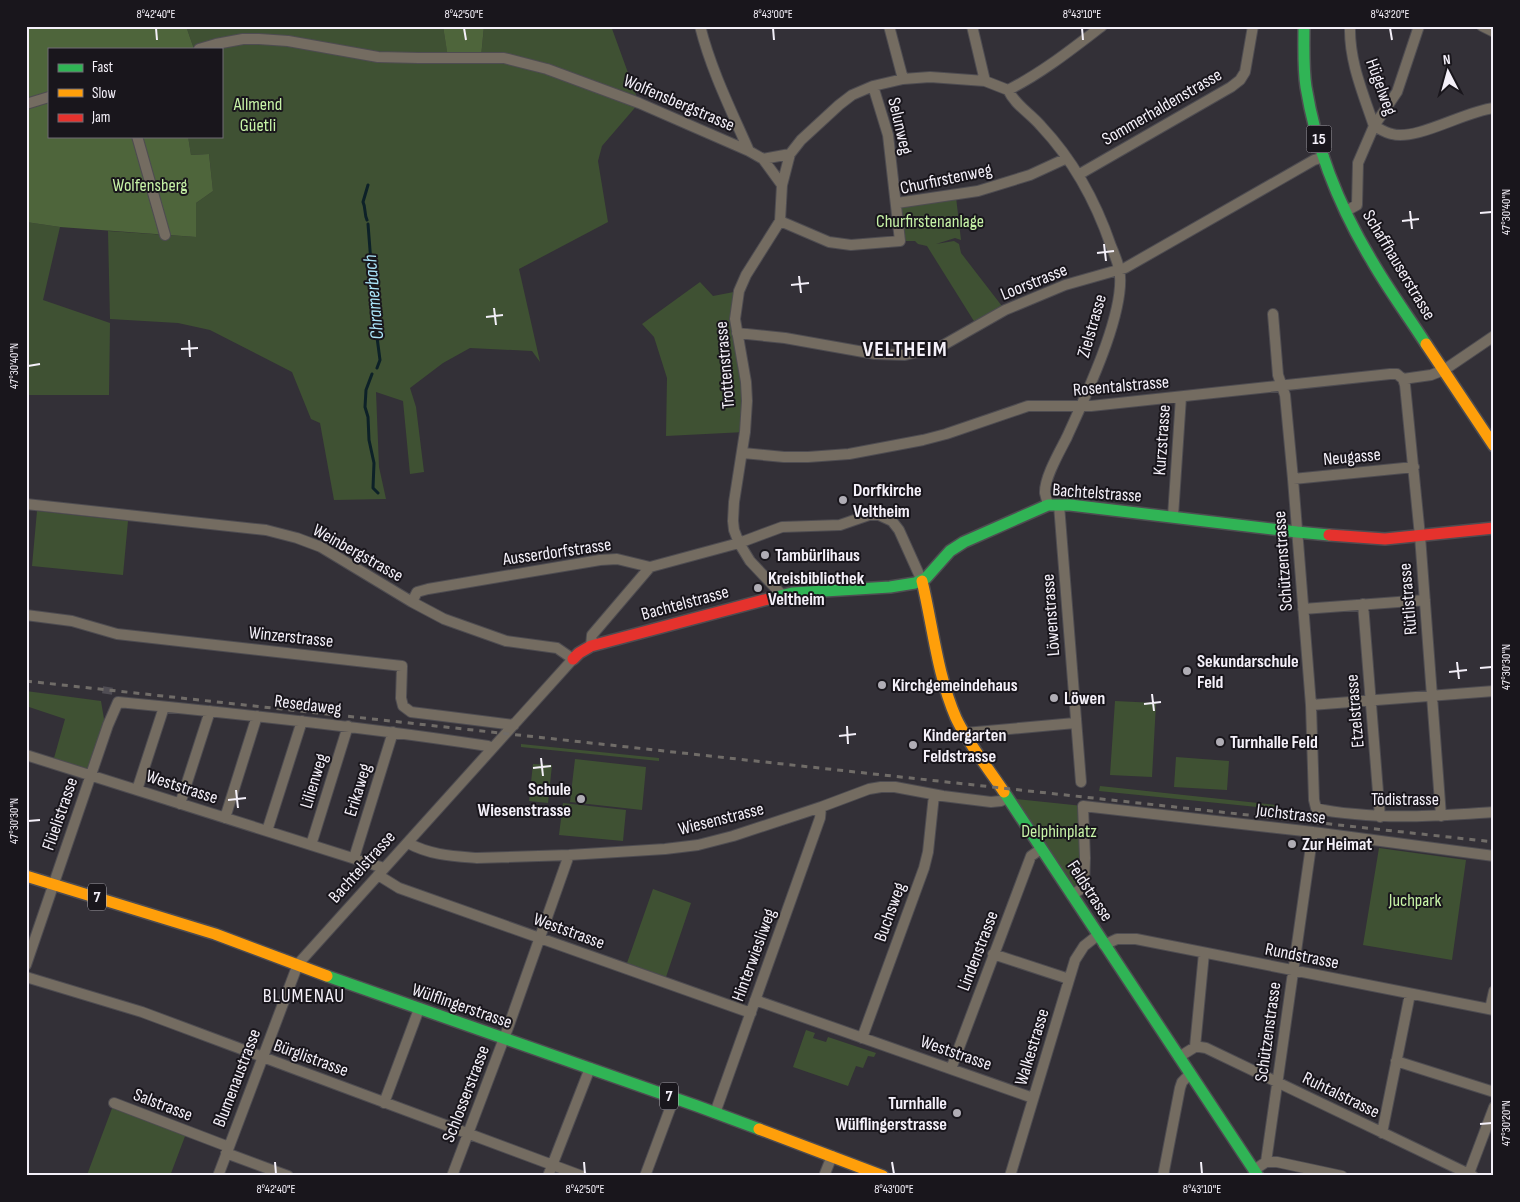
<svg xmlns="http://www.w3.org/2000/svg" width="1520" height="1202" font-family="'Sofia Sans Condensed',sans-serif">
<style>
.green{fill:#3f5133}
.forest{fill:#4e653b}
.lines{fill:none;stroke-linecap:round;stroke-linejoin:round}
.stream{stroke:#0d2128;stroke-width:3}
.street-tunnel{stroke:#504d54;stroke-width:10;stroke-dasharray:10 5;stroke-linecap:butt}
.street-casing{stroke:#4e4c51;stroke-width:12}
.fast-casing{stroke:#4e4c51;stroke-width:14}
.slow-casing{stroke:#4e4c51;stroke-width:14}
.jam-casing{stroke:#4e4c51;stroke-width:14}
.street{stroke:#746c61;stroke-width:10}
.fast{stroke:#30b455;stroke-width:11}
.slow{stroke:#ff9f0a;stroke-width:11}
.jam{stroke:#e5322d;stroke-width:11}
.rail{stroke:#706c68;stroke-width:3;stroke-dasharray:6 6;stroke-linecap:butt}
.ticks{fill:none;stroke:#f4f0f9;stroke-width:2}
.poi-dot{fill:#b0adb5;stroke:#19161c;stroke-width:2}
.labels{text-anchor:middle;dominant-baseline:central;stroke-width:4;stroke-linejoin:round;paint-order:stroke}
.shield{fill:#19161c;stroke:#b2afb7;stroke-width:1}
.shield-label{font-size:16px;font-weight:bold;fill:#f4f0f9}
.street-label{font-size:18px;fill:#f4f0f9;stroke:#19161c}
.park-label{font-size:18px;fill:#c7f3a7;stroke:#19161c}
.poi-label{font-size:18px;font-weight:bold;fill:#f4f0f9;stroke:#19161c;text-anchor:start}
.water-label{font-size:19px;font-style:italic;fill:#aae4f9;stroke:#19161c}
.quarter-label{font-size:20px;letter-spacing:1px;fill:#f4f0f9;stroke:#19161c}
.district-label{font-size:22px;font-weight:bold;letter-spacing:1px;fill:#f4f0f9;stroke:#19161c}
.neatline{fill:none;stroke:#f4f0f9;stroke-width:2}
.ticks-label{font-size:12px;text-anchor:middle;fill:#f4f0f9}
</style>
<rect width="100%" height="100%" fill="#333037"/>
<!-- green -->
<path class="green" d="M186,26H443L448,57H481L484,26H611L639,103L602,146L598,161L608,222L519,269L540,362L532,351L470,348L443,363L410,388L416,407L424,472L410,474L403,401L376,392L379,467L386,499L334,500L320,423L311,419L292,372L210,330L178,323L110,319L108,231L196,237V203L213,191L209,154L191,155L188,136H221V49H194Z
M956,197L961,240L955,238L936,244L954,241L959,244L961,253L1005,310L977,326L927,246L918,244L915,241H900L897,203Z
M26,222L60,227L43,300L110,323L109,395H26Z
M700,282L713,296L739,291L737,333L745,432L666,436L667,378L654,337L642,324Z
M37,511L128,521L123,575L32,566Z
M26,691L101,701L105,725L91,767L86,769L54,758L65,719L26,706Z
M1115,701L1156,703L1152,777L1110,775Z
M521,744L659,758V761L521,747Z
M1176,757L1229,761L1227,790L1174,787Z
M575,759L646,767L642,810L570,802Z
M533,764L552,765L548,803L529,801Z
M1100,786L1276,805V809L1099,791Z
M1007,798L1083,806L1084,887L1072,895Z
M563,803L626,810L623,841L559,835Z
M1379,848L1466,860L1452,960L1363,945Z
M653,889L691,903L666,977L627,963Z
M806,1030L815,1033L813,1038L826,1042L828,1037L876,1053L874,1057L868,1056L863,1068L856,1066L848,1086L793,1067Z
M114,1103L187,1131L170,1176L87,1175Z"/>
<!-- forest -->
<path class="forest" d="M26,26H186L194,49H49V136H188L191,155L209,154L213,191L196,203V237L60,227L26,222Z
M443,26H484L481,57L448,58Z"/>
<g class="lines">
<!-- stream -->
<path class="stream" d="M367,220C364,214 366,208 363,202L368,185
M368,224L372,276L373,307L380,360L377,368
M372,374L366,390L365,407L368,417L369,440L374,463L373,488L378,493"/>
<!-- street-tunnel -->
<path class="street-tunnel" d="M107,694L108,687"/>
<!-- street casing -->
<g class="street-casing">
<path id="street" d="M700,26C711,70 731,110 749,151
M889,26L903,79
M972,26L985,81
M1350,26C1349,61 1363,93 1374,126C1380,129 1386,133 1392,134C1417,141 1465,111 1494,108
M1482,26L1494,32
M199,49L216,44L243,39H259L288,41L378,57L419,58H504L547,69L639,103L749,151L763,159L790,154L801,140L839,105L852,95L873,86L903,79L930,77L985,81L1008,90C1042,73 1072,49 1102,26
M1008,90C1015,105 1030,113 1041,126C1073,160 1096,202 1111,246C1114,253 1117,261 1119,268C1128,309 1084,399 1067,437C1060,451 1044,478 1045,493C1046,497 1047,501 1048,505
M26,104L49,97
M137,136L165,235
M763,159L782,185L780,221L746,275L739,291L735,319L746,382L747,401L745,432L734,502L733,521L734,530L739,543L750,561L783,596
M1078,175L1231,87L1240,80L1245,72L1253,26
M782,185L790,154
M897,203L978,191L1030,175L1067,158
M1346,211L1357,205L1358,163L1374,126L1397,92L1419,26
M780,221L829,242L851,245L900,241L888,135L873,86
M1273,314L1278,375L1285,395L1293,479L1311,705L1314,800L1316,808C1329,812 1342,813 1355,814C1401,819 1447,815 1494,812
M737,333L785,338L875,354L905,355L940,347L1005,310L1065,285L1125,268L1314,160L1324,157
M1403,379L1405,385L1420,536L1441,816
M743,453L784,457H808L849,454L923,440L946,434L1028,406H1091L1390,374H1397L1403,379L1431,375L1444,370L1494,336
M1293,479L1414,467
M26,504L266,530L297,538L321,547L412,602L444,619L506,641L557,648L573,659L298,964L218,1176
M1059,505L1081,782
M1173,516L1181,397
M412,602L417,592L428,589L600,560L617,559L650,567L739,543L782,527L840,525L869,515H879L892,521L899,530L922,581
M1363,604L1380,817
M1303,609L1425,600
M26,615L72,621L117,634L402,666L401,698L403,706L411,712L514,725
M591,646L592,635L650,567
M1311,705L1494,691
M965,733L1075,723
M26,755L384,868
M137,790L164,707
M180,804L210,711
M225,818L257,716
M267,831L302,721
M408,843C430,855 452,856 477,858L569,855L665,849L698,845L733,836L821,807L869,789L881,787H895L943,796L991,802L1001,801L1007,798
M311,845L348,726
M354,858L393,732
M378,875L399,888L751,1013
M1072,895L1084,887L1085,858L1083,806L1313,832L1494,856
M1104,945L1117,939H1136L1494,1010
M993,954L1069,979
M26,965L108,725L118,702C242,714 365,727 488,746L492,748
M26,977L142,1012L582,1176
M755,1000L1033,1098
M1490,1009L1494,991
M862,1038L924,868L928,852L934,795
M1195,1047H1200L1206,1048L1473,1176
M1179,1057L1195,1047L1204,953
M1396,1061L1494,1092
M951,1069L1031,856L1041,849
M114,1103L229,1147
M384,1103L419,1009
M715,1113L820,818L821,807
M1382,1133L1410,994
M226,1153L288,1176
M1266,1162H1277L1342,1176
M1254,1170L1266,1162L1313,832
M452,1176L509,1025L569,855
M548,1176L590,1068
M645,1176L674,1098
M824,1176L832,1156
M1010,1176L1075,960L1084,946L1098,935
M1163,1176L1180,1088L1182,1082L1190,1074
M1468,1176L1494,1107"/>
</g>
<!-- fast casing -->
<g class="fast-casing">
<path id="fast" d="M1304,26C1304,46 1303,67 1306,87C1316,148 1340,208 1372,261C1388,289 1408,316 1426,344
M768,599L792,593L890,587L915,583L926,578L950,551L964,542L1048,505H1070L1297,532L1329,535
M1004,792L1258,1176
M327,976L697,1106L759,1129"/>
</g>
<!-- slow casing -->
<g class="slow-casing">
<path id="slow" d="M1426,344L1494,446
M922,581C933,627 937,674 956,718C967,742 989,769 1004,792
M26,876L215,934L327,976
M759,1129L883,1176"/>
</g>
<!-- jam casing -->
<g class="jam-casing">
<path id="jam" d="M1329,535L1385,539L1494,528
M573,659L579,653L591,646L768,599"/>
</g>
<!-- street -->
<use href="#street" class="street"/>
<!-- fast -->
<use href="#fast" class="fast"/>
<!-- slow -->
<use href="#slow" class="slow"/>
<!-- jam -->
<use href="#jam" class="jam"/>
<!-- rail -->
<path class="rail" d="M26,681L1494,842"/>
</g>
<!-- ticks -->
<path class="ticks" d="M156,28L157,40M464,28L466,40M773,28L774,40M1082,28L1083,40M1390,28L1392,40M1410,211L1412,229M1480,213L1492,212M1402,221L1419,219M1104,244L1106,261M1097,253L1114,251M799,276L801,293M791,285L809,283M494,308L496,325M486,317L503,315M189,340L190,357M181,349L198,348M28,366L40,364M1457,662L1459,679M1480,668L1492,667M1449,672L1467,670M1152,694L1154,711M1144,704L1161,702M847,726L848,744M839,736L856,734M541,758L543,776M533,768L551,766M236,790L238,808M228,800L246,798M28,821L40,820M1480,1124L1492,1123M275,1162L276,1174M584,1162L585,1174M892,1162L894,1174M1201,1162L1202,1174"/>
<!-- markers -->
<g class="poi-dot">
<circle cx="843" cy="500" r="5"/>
<circle cx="765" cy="555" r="5"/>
<circle cx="758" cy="588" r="5"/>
<circle cx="1187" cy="671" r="5"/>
<circle cx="882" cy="685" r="5"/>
<circle cx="1054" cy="698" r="5"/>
<circle cx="1220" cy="742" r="5"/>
<circle cx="913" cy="745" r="5"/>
<circle cx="581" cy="799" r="5"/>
<circle cx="1292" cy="844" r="5"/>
<circle cx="957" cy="1113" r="5"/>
</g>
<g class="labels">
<!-- shield labels -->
<g class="shield">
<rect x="1306.5" y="125.5" width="25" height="27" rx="4"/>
<rect x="88" y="883.5" width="18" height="27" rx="4"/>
<rect x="660" y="1082.5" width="18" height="27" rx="4"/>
</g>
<g class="shield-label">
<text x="1319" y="139">15</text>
<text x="97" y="897">7</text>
<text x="669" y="1096">7</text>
</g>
<!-- street labels -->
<g class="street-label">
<text transform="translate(1381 87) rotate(70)">Hügelweg</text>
<text transform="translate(679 103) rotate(23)">Wolfensbergstrasse</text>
<text transform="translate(1162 107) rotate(-30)">Sommerhaldenstrasse</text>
<text transform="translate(900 126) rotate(77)">Selunweg</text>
<text transform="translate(946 179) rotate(-12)">Churfirstenweg</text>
<text transform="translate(1399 265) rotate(59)">Schaffhauserstrasse</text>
<text transform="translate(1034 282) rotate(-22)">Loorstrasse</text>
<text transform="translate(1092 326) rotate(-74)">Zielstrasse</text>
<text transform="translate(725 365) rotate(-95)">Trottenstrasse</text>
<text transform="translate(1121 386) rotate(-5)">Rosentalstrasse</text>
<text transform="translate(1162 440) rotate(-86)">Kurzstrasse</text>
<text transform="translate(1352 457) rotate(-5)">Neugasse</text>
<text transform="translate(1097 493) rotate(4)">Bachtelstrasse</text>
<text transform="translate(557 552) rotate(-8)">Ausserdorfstrasse</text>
<text transform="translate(358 553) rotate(29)">Weinbergstrasse</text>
<text transform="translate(1283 561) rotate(-94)">Schützenstrasse</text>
<text transform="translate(1408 599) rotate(-95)">Rütlistrasse</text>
<text transform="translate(685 603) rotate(-15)">Bachtelstrasse</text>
<text transform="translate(1051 615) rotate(-94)">Löwenstrasse</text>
<text transform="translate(291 637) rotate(6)">Winzerstrasse</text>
<text transform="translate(308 705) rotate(7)">Resedaweg</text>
<text transform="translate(1355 711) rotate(-95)">Etzelstrasse</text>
<text transform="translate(314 781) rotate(-73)">Lilienweg</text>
<text transform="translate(182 787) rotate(18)">Weststrasse</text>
<text transform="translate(358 790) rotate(-73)">Erikaweg</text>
<text x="1405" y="799">Tödistrasse</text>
<text transform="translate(60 814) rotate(-71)">Flüelistrasse</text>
<text transform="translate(1291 814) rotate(7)">Juchstrasse</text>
<text transform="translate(721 819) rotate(-14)">Wiesenstrasse</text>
<text transform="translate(362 867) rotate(-48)">Bachtelstrasse</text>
<text transform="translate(1090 891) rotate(57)">Feldstrasse</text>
<text transform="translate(890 912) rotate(-70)">Buchsweg</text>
<text transform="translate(569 931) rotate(20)">Weststrasse</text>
<text transform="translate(978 951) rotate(-69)">Lindenstrasse</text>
<text transform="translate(754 955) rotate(-70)">Hinterwiesliweg</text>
<text transform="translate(1302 956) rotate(11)">Rundstrasse</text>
<text transform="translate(462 1006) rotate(19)">Wülflingerstrasse</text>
<text transform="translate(1268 1032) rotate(-82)">Schützenstrasse</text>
<text transform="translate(1032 1047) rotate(-73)">Walkestrasse</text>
<text transform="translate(956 1053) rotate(19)">Weststrasse</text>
<text transform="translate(311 1058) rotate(20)">Bürglistrasse</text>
<text transform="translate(237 1078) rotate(-69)">Blumenaustrasse</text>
<text transform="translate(466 1094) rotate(-69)">Schlosserstrasse</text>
<text transform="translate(1341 1095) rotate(26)">Ruhtalstrasse</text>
<text transform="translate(163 1105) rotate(21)">Salstrasse</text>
</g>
<!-- park labels -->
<g class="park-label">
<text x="258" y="104">Allmend<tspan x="258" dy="21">Güetli</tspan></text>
<text x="150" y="185">Wolfensberg</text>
<text x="930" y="221">Churfirstenanlage</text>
<text x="1059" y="831">Delphinplatz</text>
<text x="1415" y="900">Juchpark</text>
</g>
<!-- poi labels -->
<g class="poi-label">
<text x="853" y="490">Dorfkirche<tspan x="853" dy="21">Veltheim</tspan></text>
<text x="775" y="555">Tambürlihaus</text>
<text x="768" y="578">Kreisbibliothek<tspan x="768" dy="21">Veltheim</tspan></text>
<text x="1197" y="661">Sekundarschule<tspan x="1197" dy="21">Feld</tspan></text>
<text x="892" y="685">Kirchgemeindehaus</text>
<text x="1064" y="698">Löwen</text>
<text x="923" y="735">Kindergarten<tspan x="923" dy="21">Feldstrasse</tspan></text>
<text x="1230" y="742">Turnhalle Feld</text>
<text x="571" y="789" text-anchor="end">Schule<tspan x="571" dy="21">Wiesenstrasse</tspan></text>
<text x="1302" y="844">Zur Heimat</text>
<text x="947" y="1103" text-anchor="end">Turnhalle<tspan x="947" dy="21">Wülflingerstrasse</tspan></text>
</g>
<!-- water labels -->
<g class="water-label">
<text transform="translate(374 297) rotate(-95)">Chramerbach</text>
</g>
<!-- quarter labels -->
<g class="quarter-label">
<text x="304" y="996">BLUMENAU</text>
</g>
<!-- district labels -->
<g class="district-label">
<text x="905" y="349">VELTHEIM</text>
</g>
</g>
<!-- border -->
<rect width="1520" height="1202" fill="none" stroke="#19161c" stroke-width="55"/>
<!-- legend -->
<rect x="48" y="48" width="175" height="90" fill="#19161c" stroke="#716d74"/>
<rect x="58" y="64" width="25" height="8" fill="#30b455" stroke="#716d74"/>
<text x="92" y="72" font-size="15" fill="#f4f0f9">Fast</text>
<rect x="58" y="89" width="25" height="8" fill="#ff9f0a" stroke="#716d74"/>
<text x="92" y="98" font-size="15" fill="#f4f0f9">Slow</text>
<rect x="58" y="114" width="25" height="8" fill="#e5322d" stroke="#716d74"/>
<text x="92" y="122" font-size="15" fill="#f4f0f9">Jam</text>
<!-- north arrow -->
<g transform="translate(1448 72) rotate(354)" stroke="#19161c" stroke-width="4" paint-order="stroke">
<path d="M0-4L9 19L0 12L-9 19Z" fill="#f4f0f9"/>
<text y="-8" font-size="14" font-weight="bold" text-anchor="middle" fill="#f4f0f9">N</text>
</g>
<rect x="28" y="28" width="1464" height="1146" class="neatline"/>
<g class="ticks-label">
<text x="156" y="18">8°42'40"E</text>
<text x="464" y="18">8°42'50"E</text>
<text x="773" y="18">8°43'00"E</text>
<text x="1082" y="18">8°43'10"E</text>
<text x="1390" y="18">8°43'20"E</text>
<text transform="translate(1506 212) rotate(-90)" y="4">47°30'40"N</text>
<text transform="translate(14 366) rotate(-90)" y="4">47°30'40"N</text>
<text transform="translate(1506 667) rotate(-90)" y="4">47°30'30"N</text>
<text transform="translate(14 821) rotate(-90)" y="4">47°30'30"N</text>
<text transform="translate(1506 1123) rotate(-90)" y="4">47°30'20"N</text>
<text x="276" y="1193">8°42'40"E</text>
<text x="585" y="1193">8°42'50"E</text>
<text x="894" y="1193">8°43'00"E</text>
<text x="1202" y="1193">8°43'10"E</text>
</g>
</svg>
